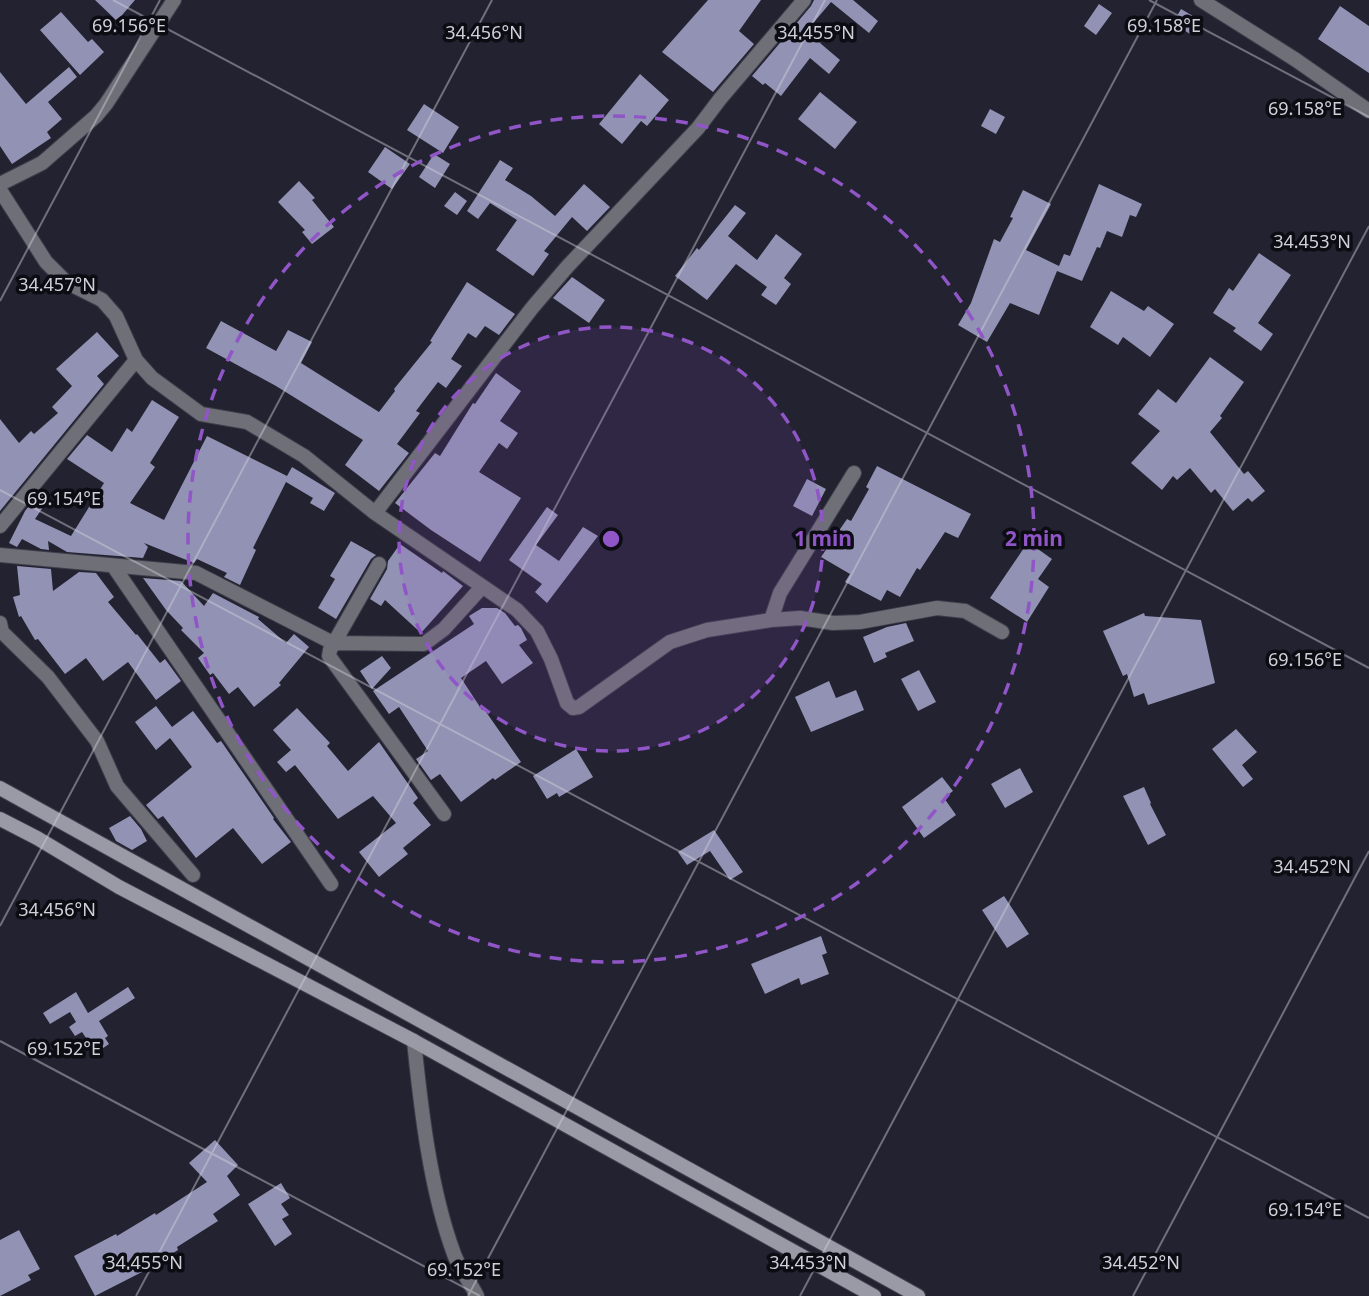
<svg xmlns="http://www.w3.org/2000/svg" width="1369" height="1296" font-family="'Noto Sans',sans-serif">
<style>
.building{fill:#9292b4}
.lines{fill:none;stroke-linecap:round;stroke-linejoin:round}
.street-casing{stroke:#3e3e4c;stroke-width:16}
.secondary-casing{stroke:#3e3e4c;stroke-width:16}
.street{stroke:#6f6f77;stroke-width:14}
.secondary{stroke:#9a9aa7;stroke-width:14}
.ticks{fill:none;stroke:#d0d0da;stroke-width:2;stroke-opacity:0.45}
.ring{fill:none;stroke:#9055c6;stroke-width:3.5;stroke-dasharray:12 9}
.ticks-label{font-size:18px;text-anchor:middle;fill:#d0d0da;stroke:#0c0c13;stroke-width:7;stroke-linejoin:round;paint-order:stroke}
.centre{fill:#9055c6;stroke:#0c0c13;stroke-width:3.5}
.ring-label{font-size:21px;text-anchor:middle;font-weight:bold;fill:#9055c6;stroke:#0c0c13;stroke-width:7;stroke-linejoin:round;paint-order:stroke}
</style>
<rect width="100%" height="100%" fill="#222231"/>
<!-- building -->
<path class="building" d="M95,0H135L117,21Z
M708,0H761L739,31L754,44L713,92L662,52Z
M814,0H853L878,21L869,33L831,2L809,28L823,39L820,43L840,60L829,74L810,58L781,96L765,83L763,85L752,76L811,6Z
M1099,4L1112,13L1096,35L1084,26Z
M1340,6L1369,26V73L1318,39Z
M1181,9L1198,19L1190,34L1173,23Z
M61,12L88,42L92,39L104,52L80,75L40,30Z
M69,67L77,77L48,102L62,119L47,132L51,138L12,164L0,146V72L26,104Z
M640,74L669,100L647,126L641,121L622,144L599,124Z
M820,92L857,122L835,149L798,119Z
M424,104L459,127L443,153L407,130Z
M990,109L1005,117L996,134L981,126Z
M385,147L410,164L392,189L368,172Z
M434,154L450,164L435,188L419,177Z
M500,160L513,168L505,180L531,196L555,216L584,184L610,207L587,231L572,217L544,251L549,254L533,276L496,250L517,220L490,203L478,219L467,211Z
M299,181L315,198L312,200L334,227L312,244L302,232L305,230L278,202Z
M1099,184L1142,204L1136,217L1130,215L1122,237L1107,231L1100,248L1097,247L1082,281L1057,271L1039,315L1010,303L987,342L958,325L971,303L994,239L1000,242L1013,218L1010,217L1023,190L1051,204L1026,250L1059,266L1064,254L1070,256Z
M455,192L467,201L457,215L444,206Z
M735,205L746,213L728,236L757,260L776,234L802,254L784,278L791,284L776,305L761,295L767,287L736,264L707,300L675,276L697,248L699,250Z
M1259,253L1291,275L1258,323L1273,334L1261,351L1233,331L1236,328L1213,313L1229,288L1233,291Z
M572,277L605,300L589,323L553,298Z
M467,282L515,314L499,335L485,326L476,338L468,333L451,359L462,366L446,388L438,382L416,411L420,413L397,444L409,453L379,491L345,465L363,440L276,386L206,348L221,321L276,351L288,330L312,342L301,363L379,412L395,391L394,389L432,342L430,341Z
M1111,291L1144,311L1148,306L1174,324L1150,357L1123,337L1118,345L1090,327Z
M97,332L119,356L97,376L104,384L0,511V419L19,443L31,431L34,434L58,413L52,407L72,386L56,369Z
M1210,357L1244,382L1220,416L1222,418L1210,432L1244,474L1248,471L1265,491L1252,502L1248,498L1233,511L1215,489L1211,493L1190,468L1177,480L1173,476L1162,490L1131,463L1160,431L1138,414L1158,389L1176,403Z
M496,373L521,391L500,421L518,433L507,449L499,443L479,472L521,498L480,562L431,530L395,503L435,453L440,456L473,403L475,404Z
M152,400L179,417L150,463L155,467L130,503L164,520L207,436L287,476L292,467L335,493L324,511L310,503L313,498L286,482L253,548L256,550L240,585L224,577L227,573L197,559L194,563L144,543L148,547L143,558L67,552L48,541L49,550L41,549L22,539L17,547L9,543L25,511L41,491L50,497L35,519L71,536L104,483L67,459L87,435L112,452L127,428L132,432Z
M877,466L971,514L958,538L945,532L920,570L917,568L900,597L887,590L881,601L845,582L850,574L821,557L847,519L851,521L869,489L866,487Z
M807,479L826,489L812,516L793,506Z
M547,507L558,515L536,545L559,561L583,527L598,536L547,603L535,592L542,584L509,560Z
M351,541L376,555L371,559L336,619L318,608L335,579L330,576Z
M1028,542L1052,559L1038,579L1049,587L1027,622L990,598Z
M400,544L442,573L443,571L463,586L421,633L385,600L381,606L370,599L387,569L388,561Z
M17,566L51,569L53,591L79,572L96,573L114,597L108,602L136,635L137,634L160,663L165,659L181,681L156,700L128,662L103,681L86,658L65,674L38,639L35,640L21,616L19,617L13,597L20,595Z
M143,578L181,581L204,606L213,593L259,617L258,619L286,643L294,634L309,647L279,683L281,685L254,707L238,687L229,694L213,673L210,675L198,658L204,653L181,630L183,628L166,610Z
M482,608H497L505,613L515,626L518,625L521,628L527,640L519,645L533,663L502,684L486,661L461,678L482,710L484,709L521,762L495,780L493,778L461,802L440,774L431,780L416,759L428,751L399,707L389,714L373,691L474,624L469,616Z
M1144,613L1145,616L1201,620L1215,683L1148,705L1144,693L1134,697L1127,674L1123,676L1103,631Z
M906,623L914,641L885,653L887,657L874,663L863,637L887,627Z
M382,656L391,668L372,689L360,671Z
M919,670L936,702L918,711L901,679Z
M829,681L836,698L856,690L864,710L811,732L795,697Z
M156,706L172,727L193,711L217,743L221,741L274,818L273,819L291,842L262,864L233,828L196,858L163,816L158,819L146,805L192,767L170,738L156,750L135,722Z
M297,708L330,743L327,746L348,771L379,742L418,798L413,803L431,825L403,848L408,854L379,877L359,852L396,823L373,796L338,819L295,765L286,772L277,762L291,750L273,730Z
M1236,729L1257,752L1242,765L1253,779L1243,787L1212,749Z
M576,749L593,777L559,797L557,793L547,799L533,776Z
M1020,768L1033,792L1005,808L991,784Z
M942,777L953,791L944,798L956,815L924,838L902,807Z
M1144,787L1151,803L1150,804L1166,835L1148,845L1123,796Z
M130,816L141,829L147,841L132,850L116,841L109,828Z
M714,830L743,872L730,880L710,851L687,865L678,852Z
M1004,896L1029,934L1007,948L982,910Z
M821,936L827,953L822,955L829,974L801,985L799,978L765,994L751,964Z
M128,987L135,998L99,1021L108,1036L105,1038L109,1044L96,1053L82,1032L75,1036L69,1027L76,1022L70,1012L50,1024L43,1013L76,992L88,1013Z
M215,1140L238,1165L227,1176L240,1195L213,1214L218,1221L177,1247L178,1250L142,1272L95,1296L74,1256L116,1234L117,1236L155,1213L156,1215L207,1182L189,1163Z
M281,1183L290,1198L281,1204L289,1215L282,1219L292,1234L275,1246L248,1204Z
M19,1230L40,1269L28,1275L31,1280L0,1296V1240Z"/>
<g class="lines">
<!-- street casing -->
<g class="street-casing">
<path id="street" d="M1201,0L1296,60L1369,111
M0,184L42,163L96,116L106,104L174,0
M0,190L46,262L66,282L102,300L116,316L136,360L152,378L201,414L247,422L304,456L375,513L517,610L537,631L551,659L567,703L573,708L579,707L670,642L707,630L771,620L800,618L833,623L860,622L937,608L965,611L1002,632
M375,513L532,308L567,267L698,128L720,99L804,0
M0,526L136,360
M0,555L196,573L333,643L424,644L444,629L482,587
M379,564L330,650L329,656L444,814
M114,567L331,884
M771,620L780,593L854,473
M0,623L2,632L48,677L97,741L117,786L193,875
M414,1041C421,1109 430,1189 454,1254C459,1268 470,1282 477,1296"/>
</g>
<!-- secondary casing -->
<g class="secondary-casing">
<path id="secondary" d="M0,788L918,1296
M0,819L37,838L119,887L414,1041L874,1296"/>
</g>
<!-- street -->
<use href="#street" class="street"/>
<!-- secondary -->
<use href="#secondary" class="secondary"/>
</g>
<!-- ticks -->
<path class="ticks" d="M113,0L1369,668M1149,0L1369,117M0,301L160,0M0,490L1369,1218M0,926L492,0M0,1041L480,1296M136,1296L825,0M468,1296L1157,0M800,1296L1369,226M1133,1296L1369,851"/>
<!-- distance rings -->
<circle cx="611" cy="539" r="212" fill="#9055c6" fill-opacity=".12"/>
<g class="ring">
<circle cx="611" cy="539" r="212"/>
<circle cx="611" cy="539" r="423"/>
</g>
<g class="ticks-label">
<text x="1164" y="32">69.158°E</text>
<text x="129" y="32">69.156°E</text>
<text x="484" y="39">34.456°N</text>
<text x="816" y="39">34.455°N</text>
<text x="1305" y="115">69.158°E</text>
<text x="1312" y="248">34.453°N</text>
<text x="57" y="291">34.457°N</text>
<text x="64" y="505">69.154°E</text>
<text x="1305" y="666">69.156°E</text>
<text x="1312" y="873">34.452°N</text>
<text x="57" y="916">34.456°N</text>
<text x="64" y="1055">69.152°E</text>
<text x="1305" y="1216">69.154°E</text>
<text x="144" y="1269">34.455°N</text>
<text x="808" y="1269">34.453°N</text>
<text x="1141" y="1269">34.452°N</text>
<text x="464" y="1276">69.152°E</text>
</g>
<circle cx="611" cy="539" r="10" class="centre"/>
<g class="ring-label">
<text x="823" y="546">1 min</text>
<text x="1034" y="546">2 min</text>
</g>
</svg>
